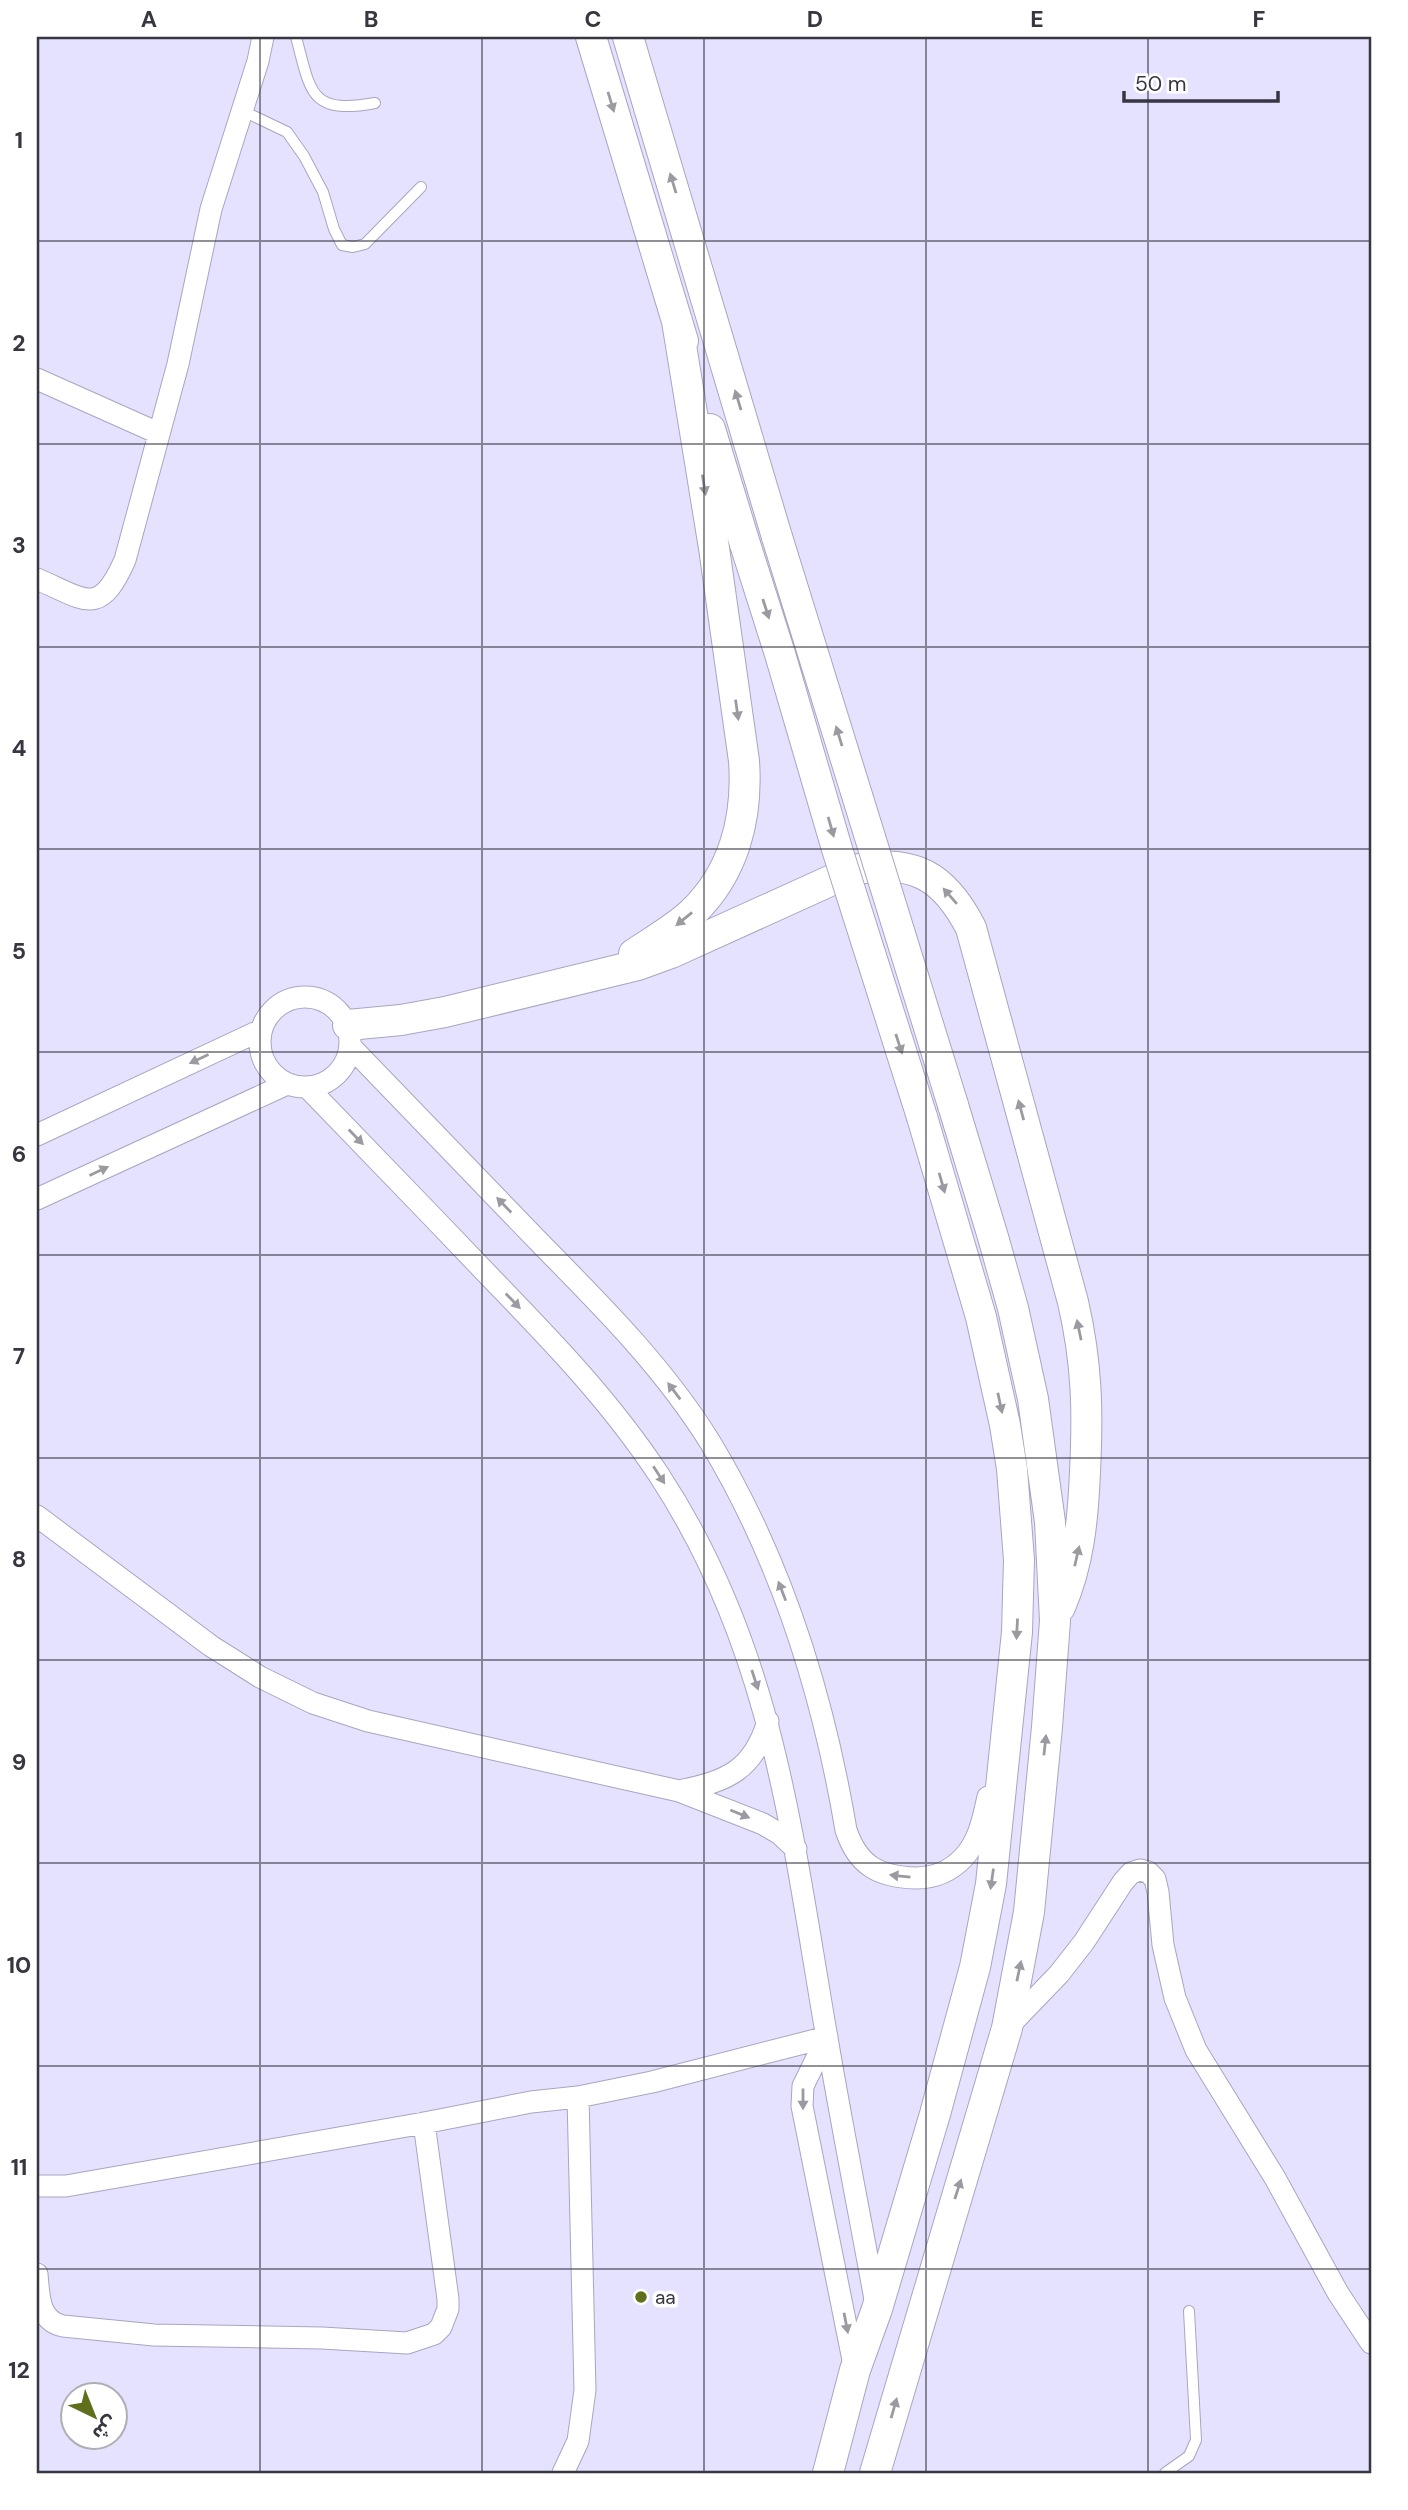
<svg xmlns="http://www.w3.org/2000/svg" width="1408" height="2510" font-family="'DM Sans','Noto Sans Arabic',sans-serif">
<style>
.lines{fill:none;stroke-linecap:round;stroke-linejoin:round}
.lane-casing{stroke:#a8a5c1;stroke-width:12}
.street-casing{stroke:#a8a5c1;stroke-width:23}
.secondary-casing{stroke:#a8a5c1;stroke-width:32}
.lane{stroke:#fff;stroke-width:10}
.street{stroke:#fff;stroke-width:21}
.secondary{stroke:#fff;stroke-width:30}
.secondary-bridge-casing{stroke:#a8a5c1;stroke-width:32;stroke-linecap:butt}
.secondary-bridge{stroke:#fff;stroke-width:30}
.oneway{fill:#9b9aa0}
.grid{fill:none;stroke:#373641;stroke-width:2;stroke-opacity:0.55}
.poi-dot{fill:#5f6f1b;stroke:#fff;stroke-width:2.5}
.labels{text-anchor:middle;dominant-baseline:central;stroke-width:7;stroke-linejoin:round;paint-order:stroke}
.poi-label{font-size:19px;fill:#373641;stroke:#fff;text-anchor:start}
.neatline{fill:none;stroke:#373641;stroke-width:2.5}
.grid-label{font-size:23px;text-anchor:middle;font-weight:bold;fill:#373641}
</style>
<rect width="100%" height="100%" fill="#e5e2ff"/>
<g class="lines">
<!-- lane casing -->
<g class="lane-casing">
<path id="lane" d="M296,37C311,92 309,115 375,103
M243,111L287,132L304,156L323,192L334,229L342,245L353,247L365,244L421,187
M1165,2473L1189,2456L1196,2440L1189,2311"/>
</g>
<!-- street casing -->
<g class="street-casing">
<path id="street" d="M37,379L158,433
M37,579C86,600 99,618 125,560L178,364L211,209L258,61L263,37
M260 1042a45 45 0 1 1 90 0a45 45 0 1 1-90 0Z
M351,1047C415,1113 478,1179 542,1245C603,1307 664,1368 710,1442C782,1561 823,1694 846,1830C858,1866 879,1877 916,1878C935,1878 951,1871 964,1857C980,1839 983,1818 988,1797
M308,1088C369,1151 431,1215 492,1279C552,1341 611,1402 659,1475C774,1650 792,1837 827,2038C842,2127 860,2216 876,2305
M37,1135L261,1030
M37,1199L287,1084
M37,1516L211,1646L260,1677L313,1703L368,1721L679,1791L763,1824L780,1834L796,1849
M679,1791C727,1781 753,1771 768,1721
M1007,2028L1059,1974L1084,1942L1123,1882L1131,1873L1140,1870L1148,1872L1155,1879L1158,1892L1163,1945L1175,1998L1196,2050L1275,2178L1338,2293L1371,2343
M827,2037L803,2086L802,2106L855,2370
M37,2186H66L424,2123L531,2102L578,2097L652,2082L827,2037
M37,2274C39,2294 38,2321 63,2326L154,2335L322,2338L407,2343L434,2334L441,2327L448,2309V2299L424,2123
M563,2473L578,2441L585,2390L578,2097"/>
</g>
<!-- secondary casing -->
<g class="secondary-casing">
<path id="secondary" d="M591,37L683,341
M628,37L777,537
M710,429L745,544
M634,954C653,941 675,929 692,913C734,873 748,818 744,761L714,548L677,321
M348,1025L401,1020L445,1012L638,965L671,953L854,870C912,858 944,875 971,928L1073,1302C1087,1363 1088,1410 1085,1472C1083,1519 1079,1563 1060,1607
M828,2473L855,2370L877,2309L935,2114L975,1967L991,1884L1017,1632L1019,1560L1012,1469L1005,1425L981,1317L922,1117
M875,2473L1007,2028L1029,1912L1047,1727L1055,1621L1050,1522L1033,1399L1013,1308L993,1237L953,1105"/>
</g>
<!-- lane -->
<use href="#lane" class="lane"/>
<!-- street -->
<use href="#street" class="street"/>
<!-- secondary -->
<use href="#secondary" class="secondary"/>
<!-- secondary-bridge casing -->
<g class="secondary-bridge-casing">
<path id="secondary-bridge" d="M777,537L953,1105
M745,544L780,654L837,849L922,1117"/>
</g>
<!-- secondary-bridge -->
<use href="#secondary-bridge" class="secondary-bridge"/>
</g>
<!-- one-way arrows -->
<defs><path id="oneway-solid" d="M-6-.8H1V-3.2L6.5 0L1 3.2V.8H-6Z" transform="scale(1.75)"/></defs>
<g class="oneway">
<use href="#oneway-solid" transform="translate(611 102) rotate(73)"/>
<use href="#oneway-solid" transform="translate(673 183) rotate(-107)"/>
<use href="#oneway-solid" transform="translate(738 400) rotate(-107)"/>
<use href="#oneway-solid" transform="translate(704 485) rotate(81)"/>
<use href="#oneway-solid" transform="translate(766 609) rotate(72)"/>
<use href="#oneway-solid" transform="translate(737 710) rotate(82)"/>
<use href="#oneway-solid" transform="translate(839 736) rotate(-107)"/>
<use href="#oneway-solid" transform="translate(831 827) rotate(74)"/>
<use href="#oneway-solid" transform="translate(950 896) rotate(-131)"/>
<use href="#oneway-solid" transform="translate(684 919) rotate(141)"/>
<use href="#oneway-solid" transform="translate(899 1044) rotate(72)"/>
<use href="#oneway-solid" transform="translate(199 1059) rotate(155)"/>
<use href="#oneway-solid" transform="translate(1021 1110) rotate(-105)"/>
<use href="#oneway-solid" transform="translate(356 1137) rotate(46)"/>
<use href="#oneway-solid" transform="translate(99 1171) rotate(-25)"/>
<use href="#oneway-solid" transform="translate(942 1183) rotate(74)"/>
<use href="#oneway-solid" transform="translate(504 1205) rotate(-134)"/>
<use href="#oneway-solid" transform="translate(513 1301) rotate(46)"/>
<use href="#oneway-solid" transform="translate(1079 1330) rotate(-102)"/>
<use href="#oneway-solid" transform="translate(674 1391) rotate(-127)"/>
<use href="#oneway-solid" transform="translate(1000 1403) rotate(78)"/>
<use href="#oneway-solid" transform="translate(659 1475) rotate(57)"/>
<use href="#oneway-solid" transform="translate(1077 1556) rotate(-77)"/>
<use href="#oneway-solid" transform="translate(782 1591) rotate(-111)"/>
<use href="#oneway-solid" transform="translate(1017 1629) rotate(93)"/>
<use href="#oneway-solid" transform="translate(755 1680) rotate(72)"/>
<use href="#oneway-solid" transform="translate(1045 1745) rotate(-84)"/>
<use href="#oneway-solid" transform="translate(740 1814) rotate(22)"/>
<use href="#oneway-solid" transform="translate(900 1876) rotate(-174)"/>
<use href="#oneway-solid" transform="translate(992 1879) rotate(98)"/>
<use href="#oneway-solid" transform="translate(1019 1971) rotate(-78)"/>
<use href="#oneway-solid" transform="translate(803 2099) rotate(90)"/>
<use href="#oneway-solid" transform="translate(958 2189) rotate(-72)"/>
<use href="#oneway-solid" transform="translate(846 2323) rotate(79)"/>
<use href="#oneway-solid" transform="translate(894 2408) rotate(-74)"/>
</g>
<!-- grid -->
<path class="grid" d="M260,37V2473M482,37V2473M704,37V2473M926,37V2473M1148,37V2473M37,241H1371M37,444H1371M37,647H1371M37,849H1371M37,1052H1371M37,1255H1371M37,1458H1371M37,1660H1371M37,1863H1371M37,2066H1371M37,2269H1371"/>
<!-- markers -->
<circle class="poi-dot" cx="641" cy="2297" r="7"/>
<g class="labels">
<!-- poi labels -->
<g class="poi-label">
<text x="655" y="2297">aa</text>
</g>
</g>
<!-- border -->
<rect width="1408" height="2510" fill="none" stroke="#ffffff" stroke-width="77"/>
<!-- north arrow -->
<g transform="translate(94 2416) rotate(137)"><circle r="33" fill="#ffffff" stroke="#afafb3" stroke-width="2"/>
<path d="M0-5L12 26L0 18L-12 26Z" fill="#5f6f1b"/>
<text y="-10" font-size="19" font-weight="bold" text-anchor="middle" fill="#373641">ش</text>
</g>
<!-- scale -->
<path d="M1124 91v10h154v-10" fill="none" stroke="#373641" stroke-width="3.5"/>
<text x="1135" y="91" font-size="21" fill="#373641" stroke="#ffffff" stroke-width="5" paint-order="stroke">50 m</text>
<rect x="38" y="38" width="1332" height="2434" class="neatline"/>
<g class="grid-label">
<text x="149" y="27">A</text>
<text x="371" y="27">B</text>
<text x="593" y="27">C</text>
<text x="815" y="27">D</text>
<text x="1037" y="27">E</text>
<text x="1259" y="27">F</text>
<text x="19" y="148">1</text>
<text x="19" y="351">2</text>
<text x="19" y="553">3</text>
<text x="19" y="756">4</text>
<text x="19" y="959">5</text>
<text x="19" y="1162">6</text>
<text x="19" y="1364">7</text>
<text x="19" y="1567">8</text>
<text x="19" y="1770">9</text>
<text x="19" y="1973">10</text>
<text x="19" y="2175">11</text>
<text x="19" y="2378">12</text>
</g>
</svg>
